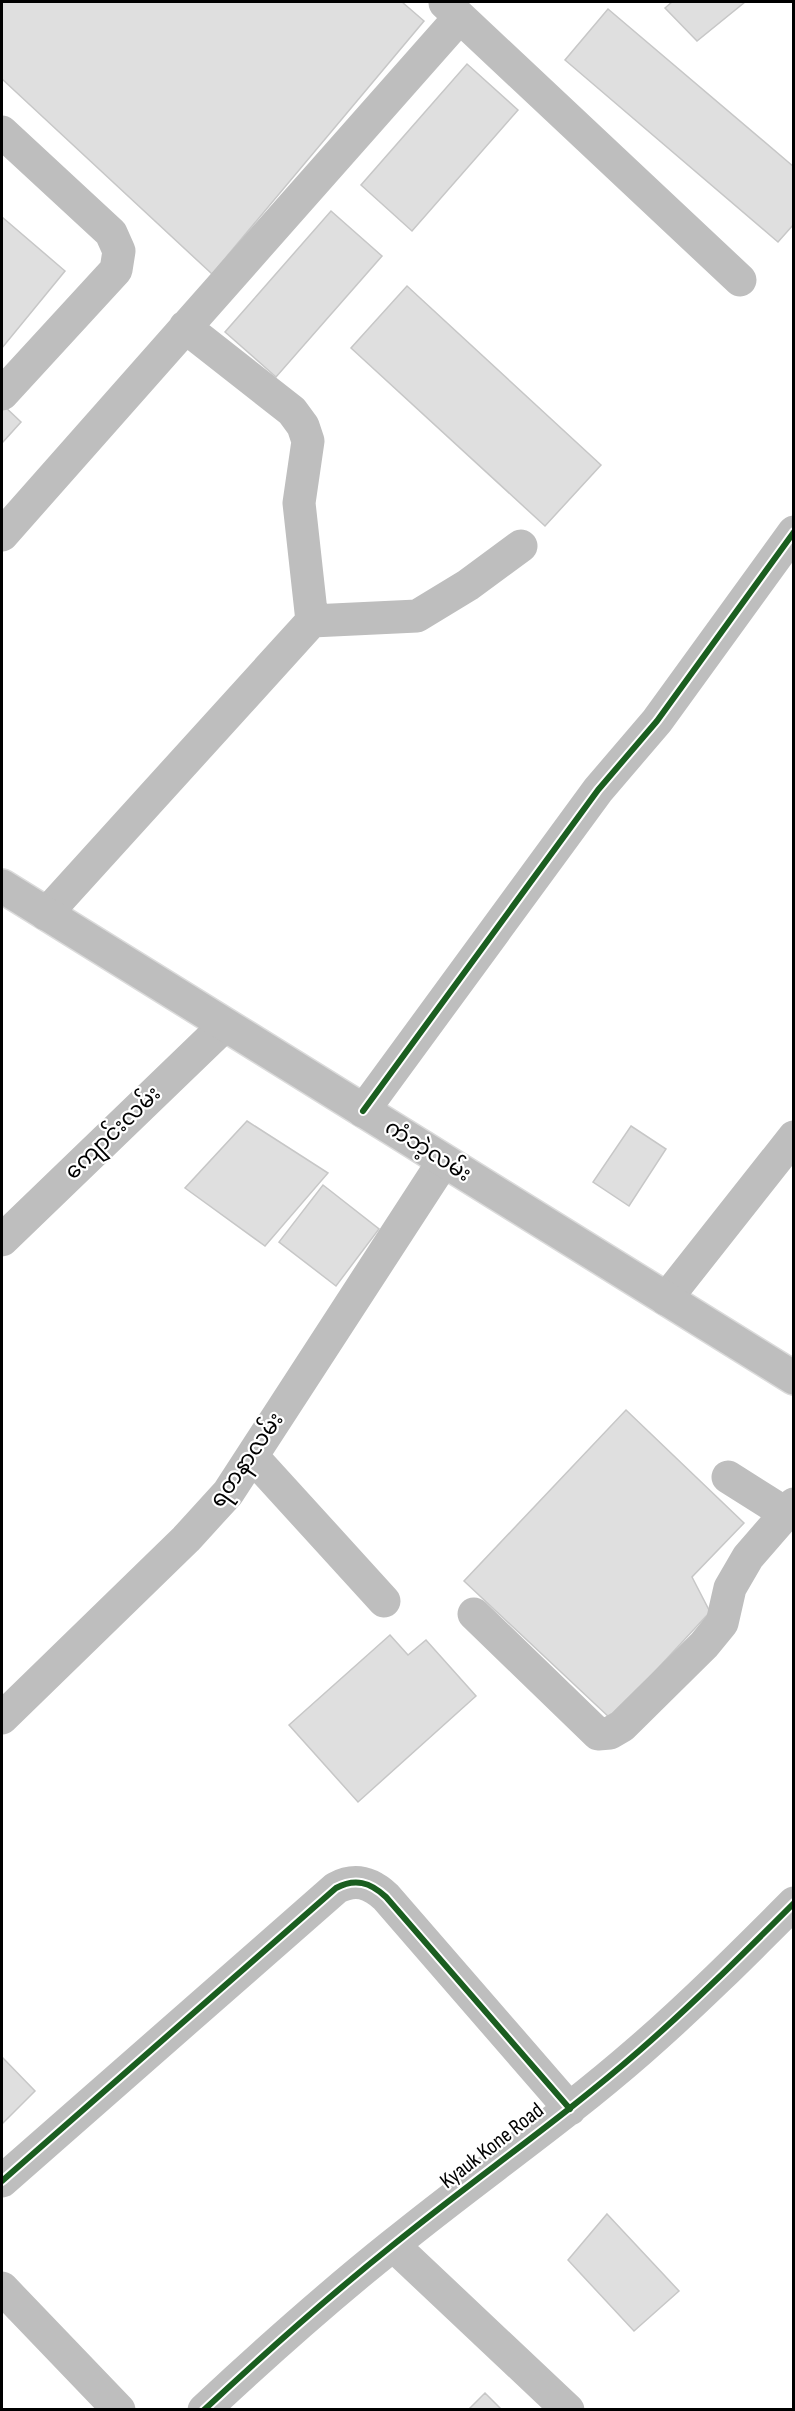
<svg xmlns="http://www.w3.org/2000/svg" width="795" height="2411" font-family="'Sofia Sans Condensed','Noto Sans Myanmar',sans-serif">
<style>
.building{fill:#dfdfdf;stroke:#c7c7c7;stroke-width:1.5}
.lines{fill:none;stroke-linecap:round;stroke-linejoin:round}
.major-casing{stroke:#dbdbdb;stroke-width:36}
.minor{stroke:#bebebe;stroke-width:33}
.major{stroke:#bebebe;stroke-width:33}
.cycleway-casing{stroke:#fff;stroke-width:10}
.cycleway{stroke:#1b5e20;stroke-width:6}
.labels{text-anchor:middle;dominant-baseline:central;stroke-width:4.5;stroke-linejoin:round;paint-order:stroke}
.street-label{font-size:22px;fill:#000;stroke:#fff}
</style>
<rect width="100%" height="100%" fill="#fff"/>
<!-- building -->
<path class="building" d="M2,2H402L424,21L212,274L2,79Z
M672,2H745L697,41L665,8Z
M608,9L794,167V224L778,242L565,60Z
M467,64L518,110L412,231L361,185Z
M331,211L382,256L276,377L225,332Z
M2,217L65,271L2,348Z
M407,286L601,465L545,526L351,348Z
M2,404L21,422L2,443Z
M247,1121L328,1173L265,1246L185,1188Z
M631,1126L666,1149L629,1206L593,1182Z
M323,1185L379,1229L336,1286L279,1242Z
M626,1410L744,1523L692,1577L710,1612L611,1719L464,1581Z
M390,1635L408,1655L426,1640L476,1696L358,1802L289,1725Z
M2,2057L35,2091L2,2124Z
M607,2214L679,2291L634,2331L568,2260Z
M485,2393L502,2410H468Z"/>
<g class="lines">
<!-- major casing -->
<g class="major-casing">
<path id="major" d="M2,886L794,1378"/>
</g>
<!-- minor -->
<path class="minor" d="M445,3L740,280
M2,132L111,233L119,251L116,270L2,394
M185,327L292,411L303,426L308,441L299,503L312,621
M2,535L460,17
M46,914L312,621L417,616L468,585L521,546
M363,1111L598,790L657,721L794,532
M2,1240L224,1026
M666,1299L794,1137
M252,1456L384,1601
M728,1477L785,1513
M474,1614L598,1734L610,1733L622,1726L704,1645L722,1623L730,1588L748,1557L794,1504
M2,1718L186,1539L228,1493L443,1162
M2,2181L336,1888C355,1878 370,1882 386,1897L570,2109
M393,2245L568,2410
M2,2288L119,2410
M204,2410C265,2353 328,2297 393,2245C474,2179 560,2120 639,2051C693,2004 743,1954 794,1903"/>
<!-- major -->
<use href="#major" class="major"/>
<!-- cycleway casing -->
<g class="cycleway-casing">
<path id="cycleway" d="M363,1111L598,790L657,721L794,532
M2,2181L336,1888C355,1878 370,1882 386,1897L570,2109
M204,2410C265,2353 328,2297 393,2245C474,2179 560,2120 639,2051C693,2004 743,1954 794,1903"/>
</g>
<!-- cycleway -->
<use href="#cycleway" class="cycleway"/>
</g>
<g class="labels">
<!-- street labels -->
<g class="street-label">
<text transform="translate(113 1133) rotate(-44)">ကျောင်းလမ်း</text>
<text transform="translate(428 1151) rotate(32)">ကံဘဲ့လမ်း</text>
<text transform="translate(247 1460) rotate(-55)">ရတနာလမ်း</text>
<text transform="translate(492 2146) rotate(-38)">Kyauk Kone Road</text>
</g>
</g>
<!-- border -->
<rect width="795" height="2411" fill="none" stroke="#000000" stroke-width="6"/>
</svg>
